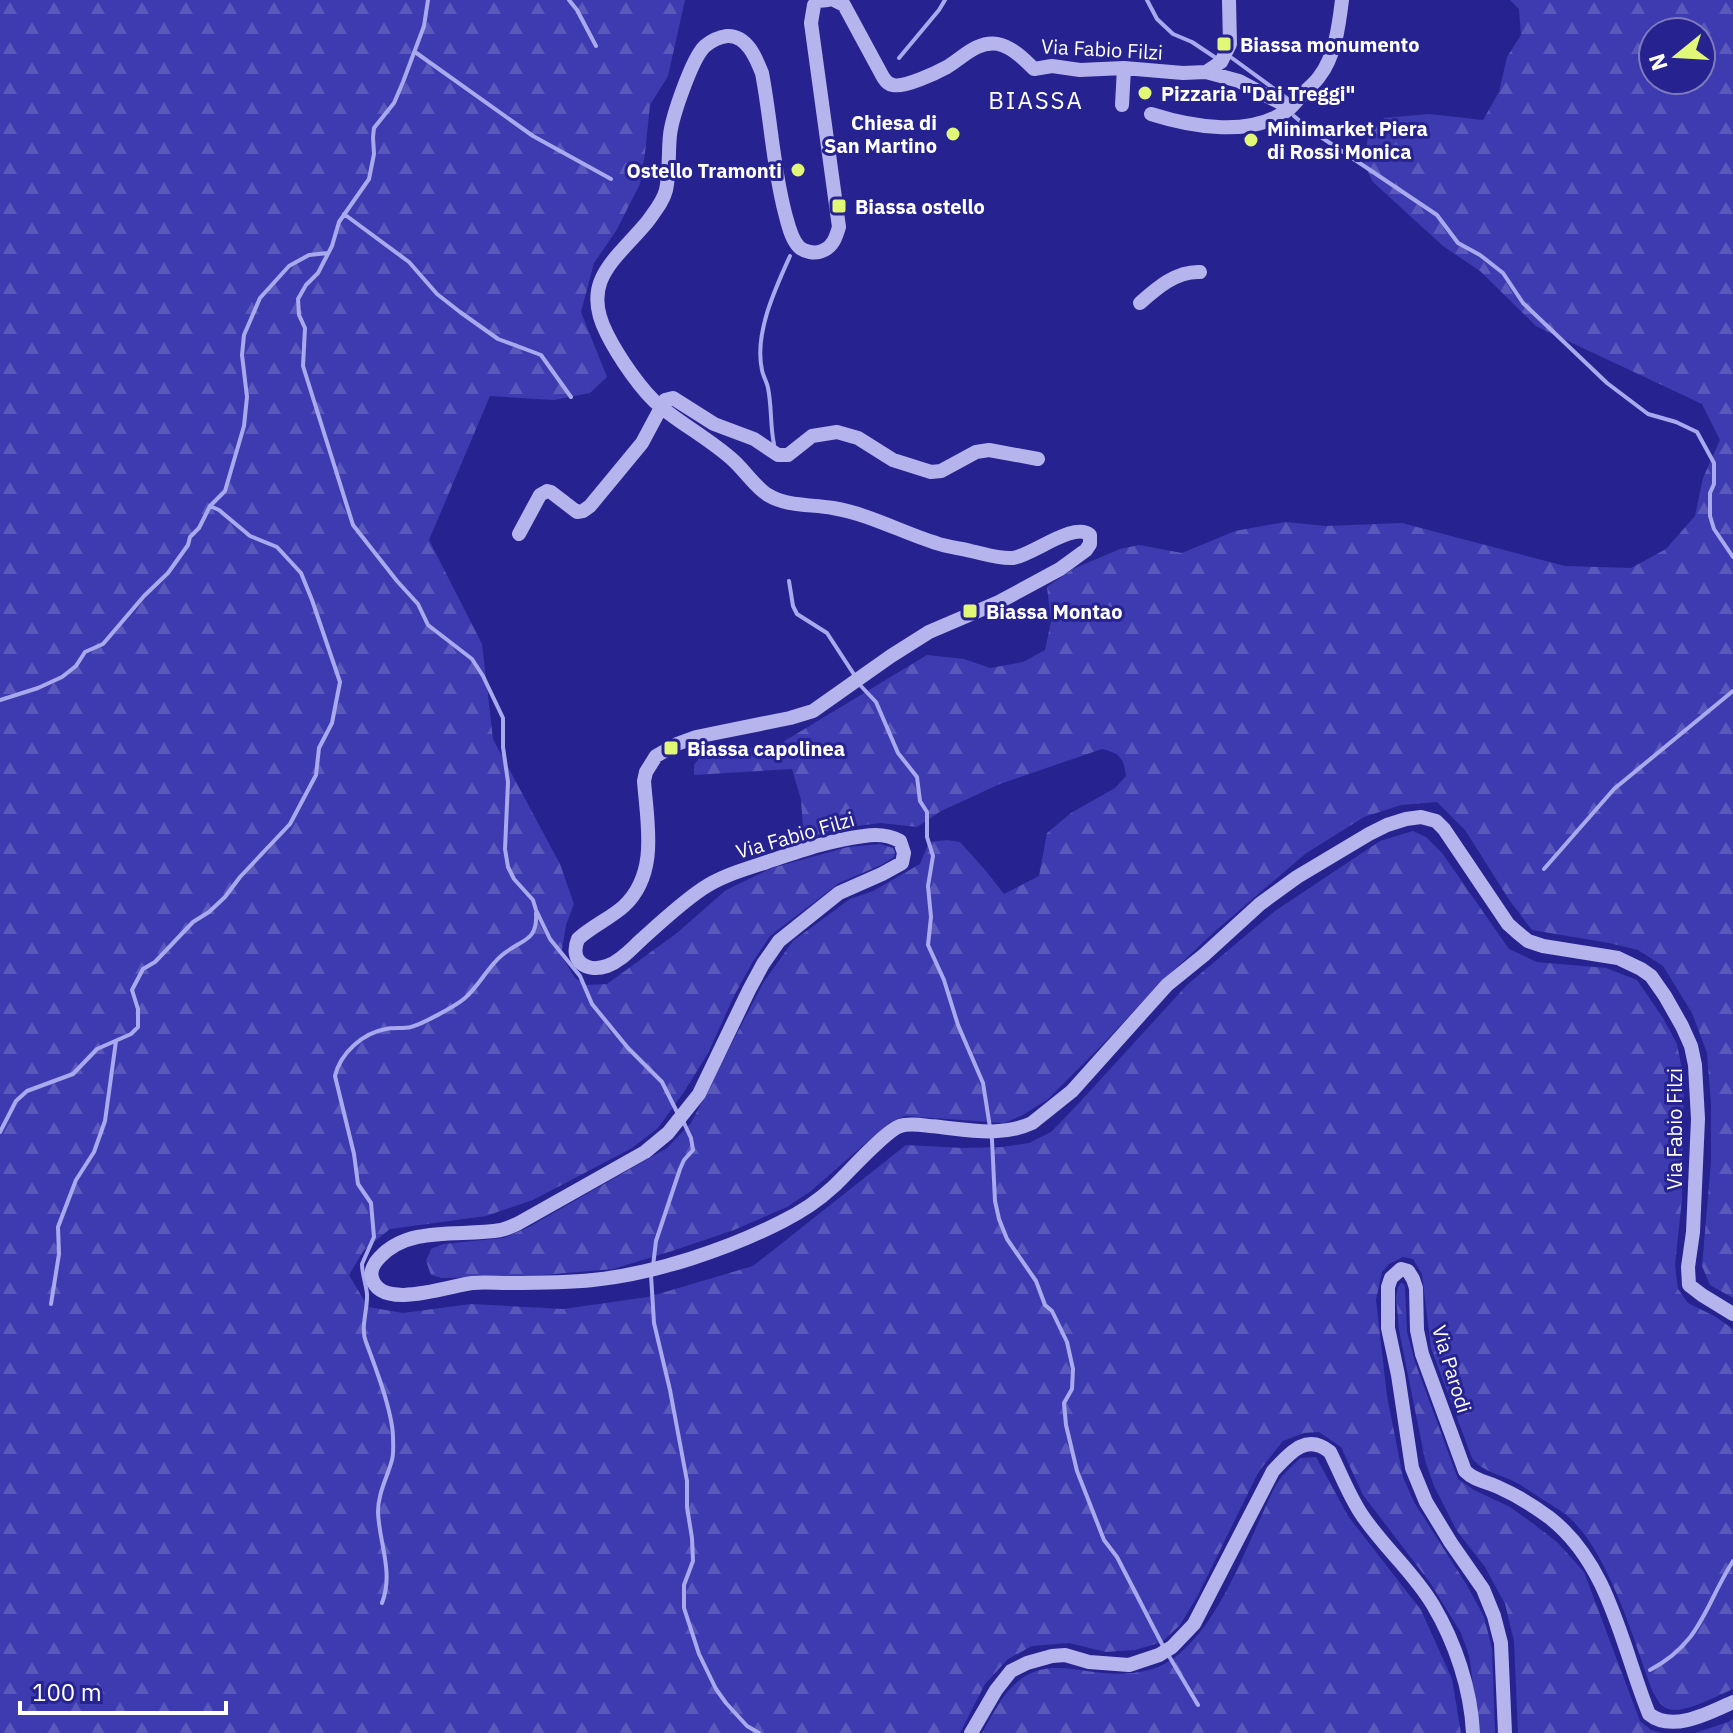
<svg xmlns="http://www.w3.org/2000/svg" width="1733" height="1733" font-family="'IBM Plex Sans',sans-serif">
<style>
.forest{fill:url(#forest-firs);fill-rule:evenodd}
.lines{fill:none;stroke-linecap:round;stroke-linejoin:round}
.stream{stroke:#a9a9ee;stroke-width:4}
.minor{stroke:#b6b4ed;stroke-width:14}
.poi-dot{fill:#e1f877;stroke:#262391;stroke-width:3}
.labels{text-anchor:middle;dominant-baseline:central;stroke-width:6;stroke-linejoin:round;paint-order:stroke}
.poi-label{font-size:20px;font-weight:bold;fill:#fff;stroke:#262391;text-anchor:start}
.street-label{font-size:20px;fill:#fff;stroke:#262391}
.quarter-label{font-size:24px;letter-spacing:2px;fill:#fff;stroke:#262391}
</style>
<defs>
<pattern id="forest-firs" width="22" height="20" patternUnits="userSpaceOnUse" patternTransform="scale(2)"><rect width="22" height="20" fill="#3d3baf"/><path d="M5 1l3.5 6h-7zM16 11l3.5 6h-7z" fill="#5a58bb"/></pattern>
</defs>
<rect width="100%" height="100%" fill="#262391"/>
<!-- forest -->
<path class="forest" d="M0,0H685L668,76L650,105L645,153L640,184L616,231L594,263L581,312L607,377L590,393L554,400L490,396L429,540L482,644L493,739L560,864L574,904L566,925L561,955L575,978L586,985L607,984L677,933L726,890L772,868L848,847L880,844L893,848L895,852L894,857L881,865L839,883L770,936L752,963L735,994L708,1053L684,1092L658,1128L632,1148L533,1200L486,1216L390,1229L364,1250L349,1275L368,1307L403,1313L471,1304L563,1309L648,1297L753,1266L906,1145L963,1148L1002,1147L1029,1143L1051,1132L1079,1103L1187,985L1275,911L1380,841L1413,831L1426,837L1442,853L1509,949L1537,962L1606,968L1637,980L1663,1018L1677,1044L1684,1079L1682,1199L1675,1265L1678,1289L1688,1303L1716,1317L1733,1329V1689C1718,1695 1685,1714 1669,1709C1660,1707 1656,1697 1652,1690C1633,1638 1606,1542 1561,1511C1547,1502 1533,1493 1519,1484C1504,1475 1483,1473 1472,1458L1431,1348L1422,1274L1413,1259L1403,1257L1389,1264L1382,1272L1376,1300L1387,1396L1403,1477L1414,1502L1468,1587L1484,1617L1492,1648L1495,1733H1480L1469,1655L1461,1633L1431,1584L1363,1495L1341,1447L1319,1432L1304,1433L1283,1441L1259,1471L1197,1597L1180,1625L1162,1642L1135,1650L1106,1652L1069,1643L1032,1646L1008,1659L985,1684L960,1733H0Z
M1510,0H1733V1298L1710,1285L1702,1266L1711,1162V1104L1707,1053L1692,1013L1663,966L1638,950L1609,943L1532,930L1510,901L1465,830L1437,802L1401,805L1364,817L1305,854L1213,933L1157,986L1103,1044L1047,1100L1021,1116L1004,1123L905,1116L890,1122L811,1191L787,1207L734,1230L672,1251L613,1269L531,1276L442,1278L431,1275L426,1261L431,1249L443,1244L504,1238L529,1227L667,1148L691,1123L763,983L793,941L850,899L873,891L920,864L929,842L947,840L960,842L986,871L1004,894L1039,876L1047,833L1071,813L1115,788L1126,776C1123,757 1121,754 1102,749L1000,784L941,811L917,827L881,823L833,829L804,841L801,800L792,769L694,775V765L703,753L778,745L927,655L964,659L990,668L1023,662L1045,650L1051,622L1047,587L1073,569L1120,549L1139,545L1182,553L1235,531L1285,522L1326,526L1402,523L1565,566L1631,568L1666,549L1695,516L1703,478L1720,440L1702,404L1536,326L1480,271L1443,246L1373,182L1364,164L1368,136L1384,118L1429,114L1483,120L1499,92L1507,57L1521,35L1519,9ZM1653,32H1701V80H1653Z
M1401,1283H1403L1405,1287L1407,1332L1415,1362L1458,1479L1474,1490L1510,1507L1535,1525L1558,1543L1584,1572L1640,1721L1651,1730L1662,1733H1518L1514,1641L1505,1604L1485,1567L1457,1531L1434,1486L1425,1460L1399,1330L1396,1297L1398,1287Z
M1316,1457L1348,1516L1421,1610L1452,1679L1461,1733H982C992,1715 1004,1691 1021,1679C1047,1660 1076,1671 1104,1673C1128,1675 1154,1673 1174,1658C1216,1626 1239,1565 1260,1519C1267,1505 1273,1487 1283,1475C1288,1469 1295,1464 1300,1458Z
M1733,1719V1733H1695L1728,1722Z"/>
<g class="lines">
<!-- stream -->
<path class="stream" d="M428,0L424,26L403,82L394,103L374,128L373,137L374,154L369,179L339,222L332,246L318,273L306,285L298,299L299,315L305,328L303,366L353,525L397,581L418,604L428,625L472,659L483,676L503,718V747L508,782L505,849L508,867L514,879L533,900L536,910L550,939L580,976L592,1004L628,1048L662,1082L678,1114
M569,0L577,10L596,46
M1147,0L1157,19L1173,34L1192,42L1216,58
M415,52L533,136L611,179
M899,58L939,10L945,0
M1232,58L1288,99
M1294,116L1309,129L1437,215L1458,243L1480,255L1503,273L1523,303L1607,383L1648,414L1676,422L1697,432L1714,463V484L1710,493V516L1714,529L1733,557
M344,214L409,262L437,294L460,312L498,339L541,355L571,397
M774,444C770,426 772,407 768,388C767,382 763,376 762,370C754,334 775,289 790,256
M789,581L793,606L797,614L827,633L855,676
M859,684L876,702L898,753L917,777L920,801L927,812V837L933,856L928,886L931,917L928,945L944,980L958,1025L983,1083L992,1140L995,1201L999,1219L1007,1239L1036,1281L1045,1305L1052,1311L1067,1342L1073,1369L1072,1389L1064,1403L1066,1425L1077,1471L1104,1540L1117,1557L1163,1646L1198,1705
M0,700L38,688L62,677L76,666L85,652L103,644L144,596L168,573L188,545L190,537L199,528L210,506L225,491L237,450L244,426L247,397L242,355L244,335L260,298L289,266L309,255L328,253
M1544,869L1614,789L1733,691
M0,1132L16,1101L27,1091L73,1074L97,1049L131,1034L138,1027V1009L132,990L143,969L155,962L193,922L209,912L225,897L240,877L290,824L316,775L319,748L332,723L340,682L312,600L301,573L277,547L250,536L219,510L210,506
M653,1266L656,1241L680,1169L684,1160L693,1150L691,1138L683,1121
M651,1275L654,1323L670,1390L687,1481V1507L692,1538L693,1561L684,1585V1608L699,1654L716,1689L726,1703L747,1726L759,1733
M51,1304L59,1254L58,1227L76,1180L94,1152L105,1121L116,1041
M382,1603C394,1572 379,1543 378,1512C378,1493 387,1478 392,1460C394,1453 393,1443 393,1436C392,1410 375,1366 366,1342C360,1328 368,1309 367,1294C366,1284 362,1274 362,1264L374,1237L371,1203L358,1184L354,1154L335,1076C340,1054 362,1033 386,1029C394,1027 403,1029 411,1027C422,1024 456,1006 465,998C479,986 487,968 501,956C520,939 538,943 536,913
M1650,1670C1702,1642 1704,1607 1733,1561"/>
<!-- minor -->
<path class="minor" d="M828,0L818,1L814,5L811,23L839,227C836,237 833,247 822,251C815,254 804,252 799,247C791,239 788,224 785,213C773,167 771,120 762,73C756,58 747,35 727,36C720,37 711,41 705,46C692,58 672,117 670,135C668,153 670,172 666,190C663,202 655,211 648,221C617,259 579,280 607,334C618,356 642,392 661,407C684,426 711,440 734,461C745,471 755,487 768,495C788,507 811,504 833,508C869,514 901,532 936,543C947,547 959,548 971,551C985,554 998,559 1013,558C1033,555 1074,521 1090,535V544L1086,550L1060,569L999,602L929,632L891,656L813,711L790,718L696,737L677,744L656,756L646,772L644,781C647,823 659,873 624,906C611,918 592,926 578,939C569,961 586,973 607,966C621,961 631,949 641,940C661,922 680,904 702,889C721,876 743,870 764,863C797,852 830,840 864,836C876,834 889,835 900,841L904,853L902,863L882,874L839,893L779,941L763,964L749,990L699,1094L668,1133L645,1152L517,1224C512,1226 506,1229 501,1230C461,1237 410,1225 380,1257C374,1263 370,1271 372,1278C380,1311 449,1286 472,1283C484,1282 496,1283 508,1283C536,1283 565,1283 593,1280C654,1274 729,1249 783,1221C801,1212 818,1201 833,1187C847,1174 885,1131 900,1126C909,1123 921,1125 930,1126C964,1129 1000,1138 1032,1123L1072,1091L1167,985L1204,955L1260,904L1297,877L1369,834L1387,825L1406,819L1421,817L1436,821L1444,829L1508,924L1517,932L1528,941L1543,946L1618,958L1641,969L1651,976L1665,996L1682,1026L1691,1046L1695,1065L1698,1119L1693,1232L1688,1267L1689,1285L1702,1295L1733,1314
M834,0L844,5L883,77C886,81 887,84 893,85C904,88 936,73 947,67C962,58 978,40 998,44C1012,47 1024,59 1034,69L1052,66L1080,70L1124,68L1183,73L1206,72L1221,62L1230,44L1229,0
M1206,72L1239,81L1290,108
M1122,105L1124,68
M1151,114C1192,127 1252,138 1289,109C1294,105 1298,99 1302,95C1307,89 1314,84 1319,77C1335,57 1339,25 1342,0
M1140,303C1157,288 1176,271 1200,272
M519,534L540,495L547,491L551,492L577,512L583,511L590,506L642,443L665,400L673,398L714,424L754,439L778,455H788L812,436L837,432L858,438L893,460L931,472L941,471L976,452L989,450L1038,459
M971,1733L996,1690L1011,1671L1027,1663L1052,1656L1065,1655L1089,1662L1129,1665L1159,1655L1172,1647L1194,1624L1273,1471C1289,1454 1306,1432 1330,1452C1340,1472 1348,1493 1360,1512C1381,1545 1413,1571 1433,1605C1455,1642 1471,1689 1473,1733
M1505,1733L1501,1643L1494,1616L1483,1589L1451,1543L1426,1502L1412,1468L1398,1375L1388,1328V1287L1391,1278L1401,1269L1408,1271L1413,1279L1416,1288L1417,1330L1422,1354L1465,1471C1475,1481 1485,1481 1498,1487C1516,1495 1534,1506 1550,1518C1610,1565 1622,1648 1649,1714C1672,1733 1709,1713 1733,1702"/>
</g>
<!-- markers -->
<g class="poi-dot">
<rect x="1216" y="36" width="16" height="16" rx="4"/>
<circle cx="1145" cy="93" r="8"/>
<circle cx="953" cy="134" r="8"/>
<circle cx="1251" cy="140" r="8"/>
<circle cx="798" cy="170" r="8"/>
<rect x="831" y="198" width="16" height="16" rx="4"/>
<rect x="962" y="603" width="16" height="16" rx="4"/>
<rect x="663" y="740" width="16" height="16" rx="4"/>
</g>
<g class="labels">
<!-- poi labels -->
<g class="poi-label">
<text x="1240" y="44">Biassa monumento</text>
<text x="1161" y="93">Pizzaria "Dai Treggi"</text>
<text x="937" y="122" text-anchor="end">Chiesa di<tspan x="937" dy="23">San Martino</tspan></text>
<text x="1267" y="128">Minimarket Piera<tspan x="1267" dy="23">di Rossi Monica</tspan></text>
<text x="782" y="170" text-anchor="end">Ostello Tramonti</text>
<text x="855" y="206">Biassa ostello</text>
<text x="986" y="611">Biassa Montao</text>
<text x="687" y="748">Biassa capolinea</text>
</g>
<!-- street labels -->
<g class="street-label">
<text transform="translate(1102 49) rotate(3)">Via Fabio Filzi</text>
<text transform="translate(795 835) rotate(-16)">Via Fabio Filzi</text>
<text transform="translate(1674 1129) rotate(-90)">Via Fabio Filzi</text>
<text transform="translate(1452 1369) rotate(73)">Via Parodi</text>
</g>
<!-- quarter labels -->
<g class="quarter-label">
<text x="1036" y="100">BIASSA</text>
</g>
</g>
<!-- north arrow -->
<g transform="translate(1677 56) rotate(252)"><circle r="38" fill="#262391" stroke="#7d7bbd" stroke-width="2"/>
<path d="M0-6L14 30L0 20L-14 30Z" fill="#e1f877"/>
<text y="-12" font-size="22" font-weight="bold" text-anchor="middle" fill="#ffffff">N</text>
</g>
<!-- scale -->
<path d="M20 1701v12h206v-12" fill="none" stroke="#ffffff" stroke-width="4"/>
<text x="32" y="1701" font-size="24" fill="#ffffff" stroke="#262391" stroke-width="6" paint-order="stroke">100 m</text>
</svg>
